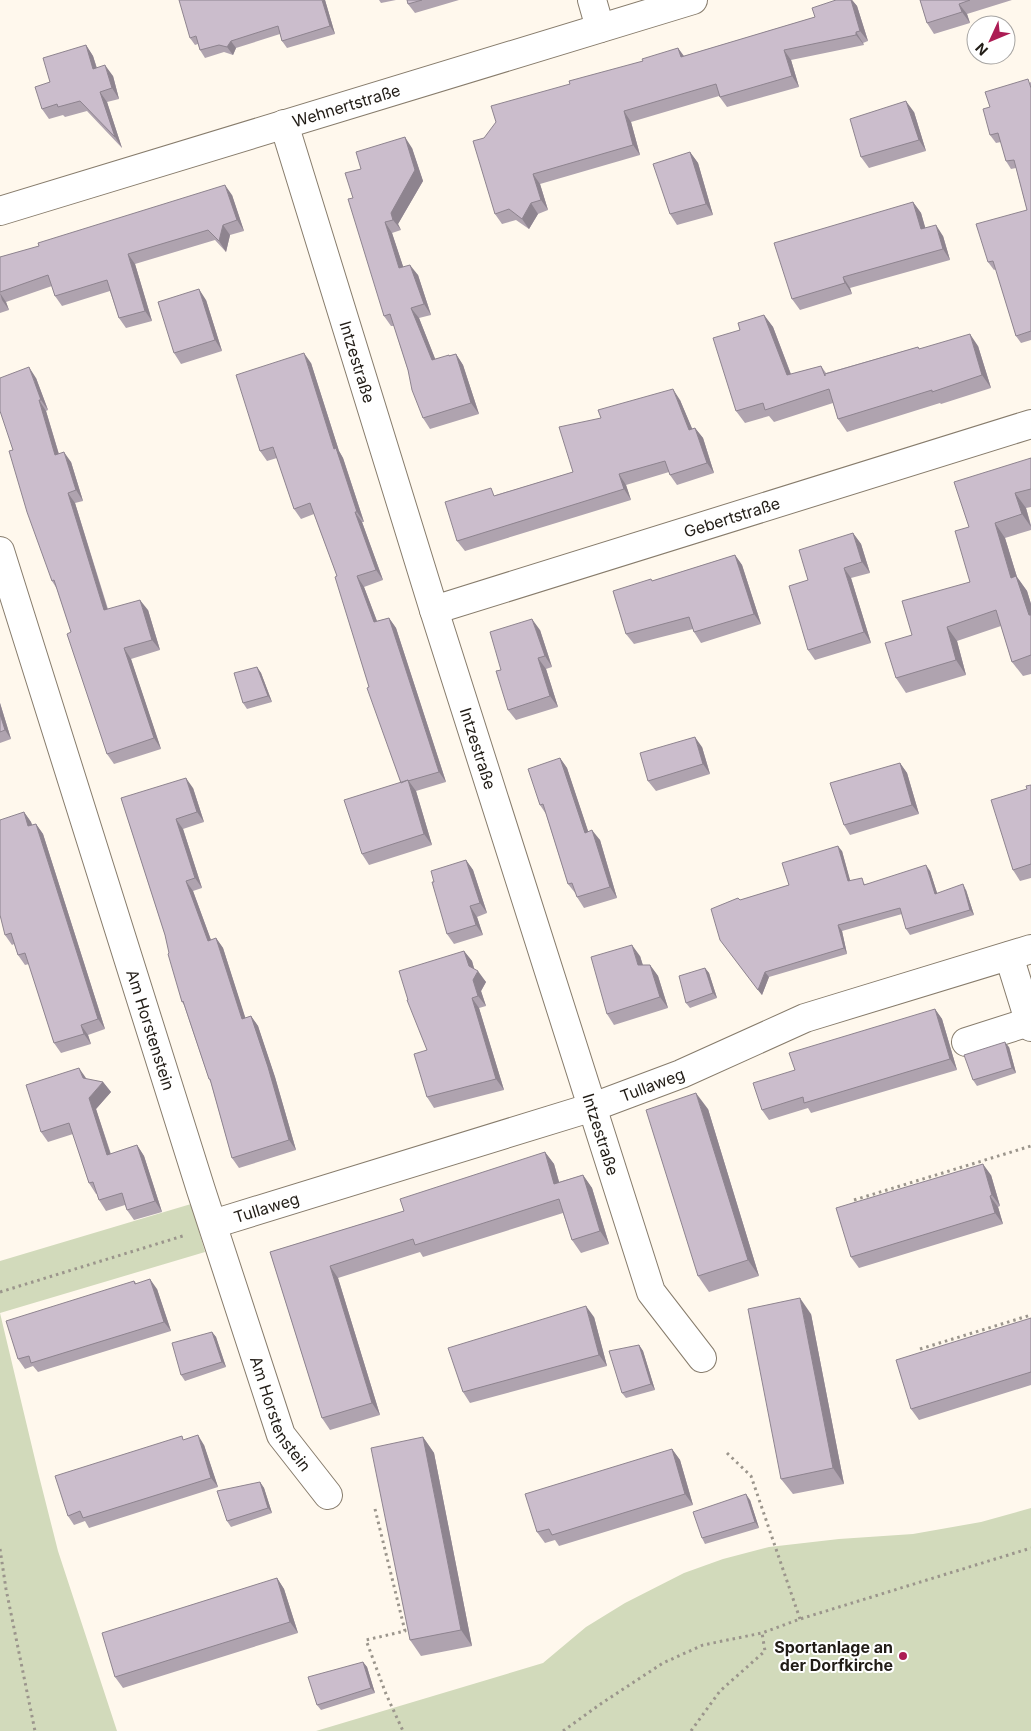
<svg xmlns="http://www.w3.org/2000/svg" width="1031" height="1731" font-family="Inter,sans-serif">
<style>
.green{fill:#d2dabb}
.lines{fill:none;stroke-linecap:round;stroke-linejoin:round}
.minor-casing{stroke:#877c6c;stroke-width:30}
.path{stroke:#9b958c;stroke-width:3;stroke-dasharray:2.5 4;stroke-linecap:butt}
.minor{stroke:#fff;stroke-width:28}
.wall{fill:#afa3af}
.shaded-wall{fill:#8e848f}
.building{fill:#cbbdcc;stroke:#8e848f}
.poi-dot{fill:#ac1c54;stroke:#fff;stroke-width:2}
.labels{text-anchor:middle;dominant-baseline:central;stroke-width:4;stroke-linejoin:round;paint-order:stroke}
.street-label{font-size:16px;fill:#211c16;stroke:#fff}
.poi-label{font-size:16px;font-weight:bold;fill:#211c16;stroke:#fff;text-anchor:end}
</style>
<rect width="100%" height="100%" fill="#fff8ed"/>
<!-- green -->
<path class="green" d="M191,1204L205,1252L0,1313L38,1472L58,1551L117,1731H0V1261Z
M1031,1508V1731H316L543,1663L586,1627L625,1603L684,1573L723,1559L769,1547L839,1539L913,1534L981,1522Z"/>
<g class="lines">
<!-- minor casing -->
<g class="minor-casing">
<g id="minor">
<path d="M592,0L600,28"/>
<path id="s1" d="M284,124L434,610L651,1292L702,1358"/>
<path id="s2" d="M0,211L693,0"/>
<path id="s3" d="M0,551L201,1190L281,1435L328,1495"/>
<path id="s4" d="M434,610L1031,424"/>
<path d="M1009,956L1031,1027"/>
<path d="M966,1042L1029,1022"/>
<path id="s5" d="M213,1224L593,1107L681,1074L805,1018L1031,949"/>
</g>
</g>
<!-- path -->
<path class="path" d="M854,1200L1031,1146
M0,1292L186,1235
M920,1349L1031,1315
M727,1453L751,1476L800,1619
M375,1509L405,1631L366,1640L386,1694L403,1731
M0,1549L6,1589L35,1731
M563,1731L602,1703L663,1663L703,1645L762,1633L800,1619L1031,1548
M691,1731L720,1691L765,1651L762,1633"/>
<!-- minor -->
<use href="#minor" class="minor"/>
</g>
<!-- wall -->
<path class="wall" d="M325,0L335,34L287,48L282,41L280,34L236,48L233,55L224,52L205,58L200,50L198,44L195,45L190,38Z
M379,0H396L381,3Z
M407,0H459L415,13L408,4Z
M836,0H852L857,6L868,41L863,43L864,45L791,60L799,87L727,107L719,96L631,122L640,155L540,184L548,210L538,214L529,229L516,220L502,224L495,214L484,138L570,84L643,61L678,48L684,56L815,17Z
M920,0H1012L967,14L970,23L934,34L927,23Z
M86,45L93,56L97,68L113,76L119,99L107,102L122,148L87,111L65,117L63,115L49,119L42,109L50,82Z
M1031,82V340L1021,343L1016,336L996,269L994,270L988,262L1027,210L1016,168L1011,169L1006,161L1001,142L996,143L990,135V107Z
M914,112L926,151L869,168L861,157Z
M412,148L423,181L398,224L401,230L392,233L403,267L418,275L431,315L419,318L435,359L456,354L463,365L479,414L430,429L423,418L394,326H391L384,316L353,198L361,169Z
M690,152L698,163L713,215L677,225L670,214Z
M232,195L244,231L230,235L226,252L215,240L135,264L152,321L126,328L119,318L110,291L62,306L55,296L52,286L6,302L9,310L0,313V257Z
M913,202L921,213L925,228L943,236L950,260L850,288L852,294L800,310L792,299Z
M206,300L222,351L181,364L174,353Z
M764,315L773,327L791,374L821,366L826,373L918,347L919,349L978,346L991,388L941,404L940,403L847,432L838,419L833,403L774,422L769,416L745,423L736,411L740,330Z
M311,363L339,451L343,458L364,522H362L383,580L364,587L377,621L389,618L396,628L446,782L416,791L432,845L369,865L362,854L401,783L369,687L337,576L314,514L301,519L294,509L277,458L267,461L260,451Z
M36,378L48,410L46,411L59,454L71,462L83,501L75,503L108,609L148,610L160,650L131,659L161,749L114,764L107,754L71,632L57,589L52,581L13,450Z
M680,400L692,429L695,428L703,438L714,473L677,485L670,475L669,472L626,485L631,500L465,551L457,541L496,495L573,472Z
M1031,458V507L1026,508L1031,525V530L1005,538L1017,577L1027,591L1031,604V674L1023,676L1012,662L1001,626L957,641L966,675L906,693L896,678L912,635L970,582L969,527Z
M853,533L861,544L870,573L851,578L871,643L815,660L808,650V580Z
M735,555L742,565L761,624L701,643L694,632L693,629L634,644L626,634L652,581Z
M540,630L552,667L546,669L558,707L516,720L508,710L501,670Z
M257,667L261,673L272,702L247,709L243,703Z
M0,703L11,739L0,743Z
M702,747L710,774L656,791L648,781Z
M560,758L567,768L588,831L600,840L617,898L584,908L577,897L576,894L568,884L546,814L540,805Z
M900,763L907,773L919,814L850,835L844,825Z
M1031,785V878L1020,881L1013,870L1027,789Z
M193,788L204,822L183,829L202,888L193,891L211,940L216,938L223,948L245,1018L251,1016L258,1026L275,1077L296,1150L239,1168L232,1158L211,1083L209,1079L184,1005L182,1002L165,935L121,798Z
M24,812L31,822L32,825L36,824L43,834L105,1029L88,1035L91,1044L61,1053L54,1043L29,964L25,965L18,955L14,944L12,945L5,935Z
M842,851L850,881L866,884L930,871L937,893L966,890L974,915L910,935L906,929L902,914L842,931L847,954L769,977L762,995L724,945L740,900L789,885Z
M466,860L473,870L487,913L477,917L483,935L454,944L447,934L434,882Z
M464,951L472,961L474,969L486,982L481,991L486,1006L479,1008L504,1090L434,1108L427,1097V1050Z
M640,956L643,965H650L658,976L668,1008L614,1025L607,1014Z
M705,968L709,973L717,998L690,1008L686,1003Z
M935,1009L942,1019L957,1070L811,1113L808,1108L769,1120L762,1110L795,1070Z
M1009,1047L1016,1073L977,1086L973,1080Z
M87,1079L103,1082L111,1092L96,1109L111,1154L137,1145L144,1156L162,1212L134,1220L127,1210L125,1205L106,1211L99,1200L97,1194H96L89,1183L73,1134L48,1142L41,1132Z
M708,1109L759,1276L709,1292L698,1276Z
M545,1152L554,1164L559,1182L583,1175L592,1188L609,1244L581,1253L572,1240L563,1213L423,1257L420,1252L338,1278L380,1415L330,1430L322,1418L270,1252L404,1211Z
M991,1175L1000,1206L998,1207L1003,1224L859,1268L851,1257Z
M134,1281L136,1283L157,1289L171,1331L38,1372L33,1366L25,1369L18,1359Z
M811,1314L844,1484L793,1494L781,1479Z
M594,1317L607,1366L470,1403L463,1392Z
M1031,1318V1385L919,1420L911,1409Z
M212,1332L216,1337L226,1367L185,1381L181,1375Z
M639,1345L643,1351L655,1390L626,1398L622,1393Z
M423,1437L434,1453L472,1646L421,1656L410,1640Z
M184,1440L204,1445L218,1487L89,1528L85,1521L74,1525L68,1516Z
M672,1449L680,1460L693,1505L559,1546L555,1540L545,1543L537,1532Z
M260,1482L264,1488L272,1513L231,1527L227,1521Z
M750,1500L759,1528L705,1544L702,1538Z
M277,1578L284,1589L298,1633L123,1688L115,1677Z
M363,1662L367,1667L375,1693L321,1710L317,1705Z"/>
<!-- shaded-wall -->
<path class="shaded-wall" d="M322,0H325L335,34L330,26Z
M851,0H852L857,6L868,41L860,31Z
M959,4L967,14L970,23L962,12Z
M856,32L863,43L864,45L856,35Z
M231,41L236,48L233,55L227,47Z
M86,45L93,56L100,79L93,69Z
M678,48L685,58L681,57Z
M784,50L791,60L799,87L792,76Z
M105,65L113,76L119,99L112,88Z
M100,92L107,102L122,148L115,137Z
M906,101L914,112L926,151L919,140Z
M624,111L631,122L640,155L633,145Z
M405,137L412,148L423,181L398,224L401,230L393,220L391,213Z
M690,152L698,163L713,215L706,204Z
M533,174L540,184L548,210L541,200Z
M225,185L232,195L244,231L237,220Z
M913,202L921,213L929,240L921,229Z
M531,203L538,214L529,229L522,219Z
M385,222L392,233L407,278L399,268Z
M223,225L230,235L226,252L219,241Z
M936,225L943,236L950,260L943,249Z
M128,254L135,264L152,321L145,311Z
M410,265L418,275L431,315L424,304Z
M843,277L850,288L852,294L845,283Z
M199,289L206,300L222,351L215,340Z
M0,293L6,302L9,310L2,300Z
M411,308L419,318L440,371L432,360Z
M764,315L773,327L796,388L787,375Z
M970,334L978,346L991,388L982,375Z
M304,353L311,363L339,451L343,458L364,522L357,512L334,449Z
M456,354L463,365L479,414L471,403Z
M29,367L36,378L48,410L41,400Z
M673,389L680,400L697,440L689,430Z
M39,400L46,411L62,465L55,455Z
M695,428L703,438L714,473L707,463Z
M64,452L71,462L83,501L76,490Z
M619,474L626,485L631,500L624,489Z
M68,493L75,503L111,621L104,610Z
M1015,493L1026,508L1031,527L1022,514Z
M355,512L362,522L383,580L376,570Z
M995,523L1005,538L1017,577L1027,591L1031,604V618L1011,578Z
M853,533L861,544L870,573L862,562Z
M735,555L742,565L761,624L754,614Z
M844,568L851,578L871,643L864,632Z
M357,576L364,587L381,632L374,622Z
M140,600L148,610L160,650L152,640Z
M389,618L396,628L446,782L439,772Z
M532,619L540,630L552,667L545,656Z
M947,627L957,641L966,675L956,660Z
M124,648L131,659L161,749L154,738Z
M538,658L546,669L558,707L550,696Z
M257,667L261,673L272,702L268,696Z
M0,703L11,739L5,730L0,714Z
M695,737L702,747L710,774L703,764Z
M560,758L567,768L592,843L585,833Z
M900,763L907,773L919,814L912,805Z
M186,778L193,788L204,822L197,812Z
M408,780L416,791L432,845L424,834Z
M24,812L31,822L36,836L28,826Z
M176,819L183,829L202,888L195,878Z
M36,824L43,834L105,1029L98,1019Z
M592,830L600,840L617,898L610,887Z
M838,846L842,851L852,887L848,881Z
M466,860L473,870L487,913L480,903Z
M926,865L930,871L939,899L935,894Z
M186,881L193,891L215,951L208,941Z
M963,884L966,890L974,915L970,910Z
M470,906L477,917L483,935L476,925Z
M838,925L842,931L847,954L844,948Z
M216,938L223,948L249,1029L242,1019Z
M632,945L640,956L646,976L638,965Z
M464,951L472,961L476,975L478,971L486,982L481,991L486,1006L478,996Z
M650,965L658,976L668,1008L660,997Z
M705,968L709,973L717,998L713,993Z
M765,972L769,977L762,995L758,990Z
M472,998L479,1008L504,1090L496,1079Z
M935,1009L942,1019L957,1070L950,1059Z
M251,1016L258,1026L275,1077L296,1150L289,1140Z
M81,1025L88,1035L91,1044L84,1034Z
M1005,1042L1009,1047L1016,1073L1012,1068Z
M79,1068L86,1078L90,1089L83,1078Z
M103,1082L111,1092L96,1109L114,1165L107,1155L89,1098Z
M696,1093L708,1109L759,1276L748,1260Z
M137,1145L144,1156L162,1212L155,1201Z
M545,1152L554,1164L563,1196L554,1184Z
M983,1164L991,1175L1000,1206L992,1195Z
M583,1175L592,1188L609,1244L600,1231Z
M990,1196L998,1207L1003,1224L995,1213Z
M330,1266L338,1278L380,1415L372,1403Z
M150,1279L157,1289L171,1331L164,1322Z
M800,1298L811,1314L844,1484L833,1468Z
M586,1306L594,1317L607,1366L599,1355Z
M212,1332L216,1337L226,1367L222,1362Z
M639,1345L643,1351L655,1390L651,1384Z
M198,1435L204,1445L218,1487L211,1478Z
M423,1437L434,1453L472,1646L461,1630Z
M672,1449L680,1460L693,1505L685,1494Z
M260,1482L264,1488L272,1513L268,1508Z
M746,1494L750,1500L759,1528L755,1522Z
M277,1578L284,1589L298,1633L290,1622Z
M363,1662L367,1667L375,1693L371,1688Z"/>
<!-- building -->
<path class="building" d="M179,0H322L330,26L282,41L278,26L231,41L227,47L219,45L200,50L196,36L190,38Z
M407,0H422L408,4Z
M836,0H851L860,31L856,32V35L784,50L792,76L720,97L716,84L624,111L633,145L533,174L541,200L531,203L522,219L509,209L495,214L473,141L484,138L496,122L491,106L570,84L569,81L643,61L642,59L678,48L681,57L815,17L812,8Z
M920,0H970L959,4L962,12L927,23Z
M86,45L93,69L105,65L112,88L100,92L115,137L80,101L58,107L57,104L42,109L35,87L50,82L43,58Z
M1028,79L1031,88V331L1016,336L993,261L988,262L976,224L1027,210L1014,160L1006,161L998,133L990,135L983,109L990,107L985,92Z
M906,101L919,140L861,157L850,119Z
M405,137L415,170L391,213L393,220L385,222L399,268L410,265L424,304L411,308L432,360L449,355V356L456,354L471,403L423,418L412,390L408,370L390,314L384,316L348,199L353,198L345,173L361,169L356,152Z
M690,152L706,204L670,214L653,164Z
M225,185L237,220L223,225L219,241L208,230L128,254L145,311L119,318L107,280L55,296L48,275L0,292V257L39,246L38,243Z
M913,202L921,229L936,225L943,249L843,277L845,283L792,299L774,243Z
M199,289L215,340L174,353L158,302Z
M764,315L787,375L821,366L825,376V374L918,347L919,349L970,334L982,375L932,392V390L838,419L829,389L765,410L763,403L736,411L713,338L740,330L738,323Z
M304,353L334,449L336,448L357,512H355L376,570L357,576L374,622L389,618L439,772L408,781V780L401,783L367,688L369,687L335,577L337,576L310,503L294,509L273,447L260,451L236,375Z
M29,367L41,400H39L55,455L64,452L76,490L68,493L104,610L140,600L152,640L124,648L154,738L107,754L67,634L71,632L54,580L52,581L27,512L9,451L13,450L0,411V378Z
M673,389L689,430L695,428L707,463L670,475L665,461L619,474L624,489L457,541L445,502L491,488L494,496L573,472L559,427L601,418L598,410Z
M1031,458V489L1015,493L1022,514L995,523L1011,578L1016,576L1029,615H1031V655L1012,662L996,610L947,627L956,660L896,678L885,643L912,635L902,601L970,582L955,531L969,527L954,482Z
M853,533L862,562L844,568L864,632L808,650L789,586L808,580L799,550Z
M735,555L754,614L694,632L689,617L626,634L613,591L651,579L652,581Z
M532,619L545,656L538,658L550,696L508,710L496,671L501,670L490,632Z
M257,667L268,696L243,703L234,673Z
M0,714L5,730L0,732Z
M695,737L703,764L648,781L640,753Z
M560,758L585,833L592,830L610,887L577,897L572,883L568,884L543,804L540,805L528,769Z
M900,763L912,805L844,825L830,783Z
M186,778L197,812L176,819L195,878L186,881L208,941L216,938L242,1019L251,1016L268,1067L289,1140L232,1158L210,1079H209L183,1001L182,1002L168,954L169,953L165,935L121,798Z
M408,780L424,834L362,854L344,800Z
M1031,785V864L1013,870L991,800L1027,789L1026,786Z
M24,812L28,826L36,824L98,1019L81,1025L84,1034L54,1043L25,953L18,955L11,933L5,935L0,915V820Z
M838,846L848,881L862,878L864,885L926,865L935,894L963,884L970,910L906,929L900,908L838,925L844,948L765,972L758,990L720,940L711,909L738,898L740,900L789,885L782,863Z
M466,860L480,903L470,906L476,925L447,934L432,882H434L431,871Z
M632,945L638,965H650L660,997L607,1014L591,957Z
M464,951L469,966L478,971L473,980L478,996L472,998L496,1079L427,1097L414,1054L427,1050L407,1000H408L399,971Z
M705,968L713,993L686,1003L679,976Z
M935,1009L950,1059L804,1103L803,1097L762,1110L753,1083L795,1070L789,1053Z
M1005,1042L1012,1068L973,1080L964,1055Z
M79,1068L83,1078L103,1082L89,1098L107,1155L137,1145L155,1201L127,1210L122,1193L99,1200L93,1182L89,1183L69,1123L41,1132L26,1085Z
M696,1093L748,1260L698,1276L646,1110Z
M545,1152L554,1184L583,1175L600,1231L572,1240L559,1199L415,1245L413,1239L330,1266L372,1403L322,1418L270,1252L404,1211L400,1199Z
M983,1164L992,1195L990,1196L995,1213L851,1257L836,1208Z
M150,1279L164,1322L31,1363L29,1356L18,1359L6,1321L134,1281L135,1284Z
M800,1298L833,1468L781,1479L748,1309Z
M586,1306L599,1355L463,1392L448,1348Z
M1031,1318V1372L911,1409L896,1360Z
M212,1332L222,1362L181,1375L172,1343Z
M639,1345L651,1384L622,1393L609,1351Z
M198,1435L211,1478L83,1518L80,1511L68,1516L55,1476L182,1436L183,1440Z
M423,1437L461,1630L410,1640L371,1448Z
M672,1449L685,1494L552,1535L549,1529L537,1532L525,1494Z
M260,1482L268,1508L227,1521L217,1491Z
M746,1494L755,1522L702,1538L693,1512Z
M277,1578L290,1622L115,1677L102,1633Z
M363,1662L371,1688L317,1705L308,1677Z"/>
<!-- markers -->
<circle class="poi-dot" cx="903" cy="1656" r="5"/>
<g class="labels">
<!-- street labels -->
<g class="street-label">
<text stroke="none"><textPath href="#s2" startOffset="362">Wehnertstraße</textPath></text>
<text stroke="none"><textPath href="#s1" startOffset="249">Intzestraße</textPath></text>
<text stroke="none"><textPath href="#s4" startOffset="312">Gebertstraße</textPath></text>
<text stroke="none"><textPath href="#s1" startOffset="654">Intzestraße</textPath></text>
<text stroke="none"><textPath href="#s3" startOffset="502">Am Horstenstein</textPath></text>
<text stroke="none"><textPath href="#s5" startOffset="461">Tullaweg</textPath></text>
<text stroke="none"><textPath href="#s1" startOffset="1059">Intzestraße</textPath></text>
<text stroke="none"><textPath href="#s5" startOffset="56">Tullaweg</textPath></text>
<text stroke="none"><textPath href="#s3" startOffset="908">Am Horstenstein</textPath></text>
</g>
<!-- poi labels -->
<g class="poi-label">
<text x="893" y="1647">Sportanlage an<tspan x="893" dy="18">der Dorfkirche</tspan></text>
</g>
</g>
<!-- north arrow -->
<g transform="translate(991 40) rotate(226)"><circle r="24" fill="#ffffff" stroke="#a6a4a2"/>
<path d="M0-4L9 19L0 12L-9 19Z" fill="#ac1c54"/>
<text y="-8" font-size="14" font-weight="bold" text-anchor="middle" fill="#211c16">N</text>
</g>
</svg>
